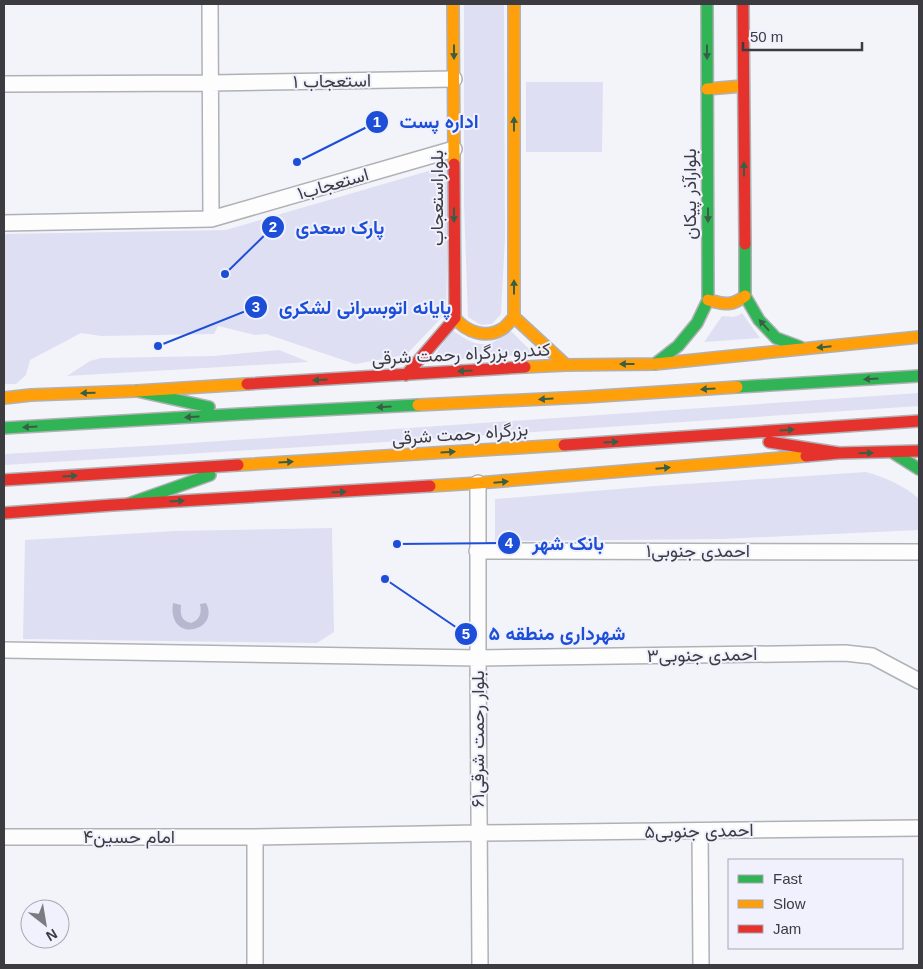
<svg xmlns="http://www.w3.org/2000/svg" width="923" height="969" font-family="Arial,Vazirmatn,sans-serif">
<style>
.green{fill:#dedff2}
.water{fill:#b7b7d0}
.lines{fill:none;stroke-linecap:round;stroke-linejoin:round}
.street-casing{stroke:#b0b1b5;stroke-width:18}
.fast-casing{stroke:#b0b1b5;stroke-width:14}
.slow-casing{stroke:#b0b1b5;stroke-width:14}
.jam-casing{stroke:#b0b1b5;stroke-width:14}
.street{stroke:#fdfdfe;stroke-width:15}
.fast{stroke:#30b455;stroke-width:11}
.slow{stroke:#ff9f0a;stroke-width:11}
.jam{stroke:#e5322d;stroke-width:11}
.oneway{fill:#385f46}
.labels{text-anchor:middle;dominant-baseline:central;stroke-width:4;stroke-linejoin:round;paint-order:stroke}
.street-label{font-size:18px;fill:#3b3b40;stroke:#f0f1fd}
.leader{fill:none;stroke:#1d4ed8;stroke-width:2}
.callout-dot{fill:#1d4ed8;stroke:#f0f1fd;stroke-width:2}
.mark-label{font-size:15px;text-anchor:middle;font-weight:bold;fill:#fff}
.callout-label{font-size:19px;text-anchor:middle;font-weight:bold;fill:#1d4ed8;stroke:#f0f1fd;stroke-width:4;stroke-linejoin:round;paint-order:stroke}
</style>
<rect width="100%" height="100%" fill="#f3f4fa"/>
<!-- green -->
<path class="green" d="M464,4H504L505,238L501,314L492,324L481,325L468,317L464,205Z
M526,82H603L602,152H526Z
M449,165L446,313L406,355L355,364L266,334L255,335L218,326L214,334L101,336L81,333L30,360L26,375L16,384H4V234L226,230Z
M742,313L760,338L704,342L722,316C729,317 737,318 742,313Z
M452,330C464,338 478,349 493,342C499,340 505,334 510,330L534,354L431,361Z
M279,350L309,362L67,376L90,361L101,358L214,356Z
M919,393V406L385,442L4,465V454L162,445Z
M866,472C886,478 904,485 919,499V530L722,539L495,541V499L655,486Z
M332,528L334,632L317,643L23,639L25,540L175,531Z"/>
<!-- water -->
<path class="water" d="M173,603L181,605C180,614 181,621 191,623C200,620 202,613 200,604L206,603C221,631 167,645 173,603Z"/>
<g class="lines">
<!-- street casing -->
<g class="street-casing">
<path id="street" d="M210,4L211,219
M4,84L210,83L454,79
M4,223L211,219L454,149
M478,483V658L480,965
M477,551L919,552
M4,650L478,658L845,653L872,656L919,681
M700,831L701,965
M4,837H255L479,833L919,828
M255,965V837"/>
</g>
<!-- fast casing -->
<g class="fast-casing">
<path id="fast" d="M745,244V296L759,320L776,338L800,347
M655,364L678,346L697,323L708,300L707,4
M737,387L919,376
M137,391L209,407
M4,428L241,414L418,405
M892,452L919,469
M128,504L210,475"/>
</g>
<!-- slow casing -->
<g class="slow-casing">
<path id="slow" d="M453,4L454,164
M514,4V317L566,365
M707,89L743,86
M708,300C724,304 731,307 745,296
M455,318C466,332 486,339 502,329C507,326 510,321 514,317
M525,367L566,365L655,364L919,337
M4,398L31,395L137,391L247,384
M418,405L585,397L737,387
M238,465L564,445
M430,486L478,483L806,456"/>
</g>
<!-- jam casing -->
<g class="jam-casing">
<path id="jam" d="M743,4L745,244
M406,375L455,318L454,164
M247,384L525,367
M769,442L839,453
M564,445L919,421
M806,456L839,453L919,451
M4,480L238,465
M4,513L113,505L430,486"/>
</g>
<!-- street -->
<use href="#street" class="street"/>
<!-- fast -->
<use href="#fast" class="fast"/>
<!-- slow -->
<use href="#slow" class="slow"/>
<!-- jam -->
<use href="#jam" class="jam"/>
</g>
<!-- one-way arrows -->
<defs><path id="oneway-solid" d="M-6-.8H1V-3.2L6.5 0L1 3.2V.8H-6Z" transform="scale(1.25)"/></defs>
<g class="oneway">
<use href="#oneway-solid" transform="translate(454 52) rotate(90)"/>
<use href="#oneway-solid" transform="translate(707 52) rotate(90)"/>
<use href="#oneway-solid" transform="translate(514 124) rotate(-90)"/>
<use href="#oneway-solid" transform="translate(744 169) rotate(-90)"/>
<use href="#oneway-solid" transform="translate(454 215) rotate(90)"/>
<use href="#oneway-solid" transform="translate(708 215) rotate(90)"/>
<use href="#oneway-solid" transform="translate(514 287) rotate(-90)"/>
<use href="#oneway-solid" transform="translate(764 325) rotate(-132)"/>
<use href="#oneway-solid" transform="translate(824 347) rotate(174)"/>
<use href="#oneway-solid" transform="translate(627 364) rotate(180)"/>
<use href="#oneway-solid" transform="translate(465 371) rotate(177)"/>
<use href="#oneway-solid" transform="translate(871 379) rotate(176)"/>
<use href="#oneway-solid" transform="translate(320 380) rotate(177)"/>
<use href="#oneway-solid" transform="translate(708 389) rotate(176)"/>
<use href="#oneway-solid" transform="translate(88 393) rotate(178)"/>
<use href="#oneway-solid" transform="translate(546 399) rotate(177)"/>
<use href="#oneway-solid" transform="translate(384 407) rotate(177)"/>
<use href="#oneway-solid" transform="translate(192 417) rotate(177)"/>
<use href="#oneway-solid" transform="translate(30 427) rotate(177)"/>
<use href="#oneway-solid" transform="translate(787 430) rotate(-4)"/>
<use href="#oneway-solid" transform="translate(611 442) rotate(-4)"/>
<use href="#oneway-solid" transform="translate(448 452) rotate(-4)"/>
<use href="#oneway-solid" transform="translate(866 453) rotate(-1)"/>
<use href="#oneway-solid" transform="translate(286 462) rotate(-4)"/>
<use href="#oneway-solid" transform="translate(663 468) rotate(-5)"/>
<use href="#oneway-solid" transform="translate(70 476) rotate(-4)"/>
<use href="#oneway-solid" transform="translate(501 482) rotate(-5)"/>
<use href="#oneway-solid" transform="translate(339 492) rotate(-3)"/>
<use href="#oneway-solid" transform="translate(177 501) rotate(-3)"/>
</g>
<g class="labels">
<!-- street labels -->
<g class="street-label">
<text transform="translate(332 81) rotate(-1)">استعجاب ۱</text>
<text transform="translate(333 184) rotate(-16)">استعجاب۱</text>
<text transform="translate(690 194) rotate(-90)">بلوارآذر پیکان</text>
<text transform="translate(437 198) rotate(-90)">بلواراستعجاب</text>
<text transform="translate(461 354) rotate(-3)">کندرو بزرگراه رحمت شرقی</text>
<text transform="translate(460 434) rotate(-4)">بزرگراه رحمت شرقی</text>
<text x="698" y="551">احمدی جنوبی۱</text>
<text transform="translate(702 655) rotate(-1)">احمدی جنوبی۳</text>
<text transform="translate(478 739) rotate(-90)">بلوار رحمت شرقی۶۱</text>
<text transform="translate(699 831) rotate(-1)">احمدی جنوبی۵</text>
<text x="129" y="837">امام حسین۴</text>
</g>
</g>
<!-- callouts -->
<path class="leader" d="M297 162L377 122M225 274L273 227M158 346L256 307M397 544L509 543M385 579L466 634"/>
<g class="callout-dot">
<circle cx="297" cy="162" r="5"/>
<circle cx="225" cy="274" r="5"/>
<circle cx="158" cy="346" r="5"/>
<circle cx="397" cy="544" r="5"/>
<circle cx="385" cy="579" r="5"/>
<circle cx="377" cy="122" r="12"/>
<circle cx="273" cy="227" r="12"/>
<circle cx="256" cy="307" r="12"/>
<circle cx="509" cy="543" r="12"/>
<circle cx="466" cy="634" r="12"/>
</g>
<g class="mark-label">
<text x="377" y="127">1</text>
<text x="273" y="232">2</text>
<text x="256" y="312">3</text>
<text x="509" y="548">4</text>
<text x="466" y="639">5</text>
</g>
<g class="callout-label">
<text x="439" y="128">اداره پست</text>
<text x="340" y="234">پارک سعدی</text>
<text x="365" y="314">پایانه اتوبسرانی لشکری</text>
<text x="568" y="550">بانک شهر</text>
<text x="557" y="640">شهرداری منطقه ۵</text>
</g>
<!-- border -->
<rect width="923" height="969" fill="none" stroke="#3b3b40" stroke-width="10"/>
<!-- legend -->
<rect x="728" y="859" width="175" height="90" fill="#f0f1fd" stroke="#a8a8b1"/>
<rect x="738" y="875" width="25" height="8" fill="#30b455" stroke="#a8a8b1"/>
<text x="773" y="884" font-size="15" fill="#3b3b40">Fast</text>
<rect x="738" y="900" width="25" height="8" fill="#ff9f0a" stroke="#a8a8b1"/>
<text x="773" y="909" font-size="15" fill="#3b3b40">Slow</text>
<rect x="738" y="925" width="25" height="8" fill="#e5322d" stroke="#a8a8b1"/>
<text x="773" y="934" font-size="15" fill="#3b3b40">Jam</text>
<!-- north arrow -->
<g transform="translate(45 924) rotate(149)"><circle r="24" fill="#f0f1fd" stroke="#a8a8b1"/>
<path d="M0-4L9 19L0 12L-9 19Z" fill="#7b7c81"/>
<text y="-8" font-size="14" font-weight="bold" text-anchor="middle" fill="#3b3b40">N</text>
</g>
<!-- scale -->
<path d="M743 42v8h119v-8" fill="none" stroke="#3b3b40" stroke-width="2.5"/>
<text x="750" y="42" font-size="15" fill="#3b3b40" stroke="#f0f1fd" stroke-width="4" paint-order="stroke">50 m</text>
</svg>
